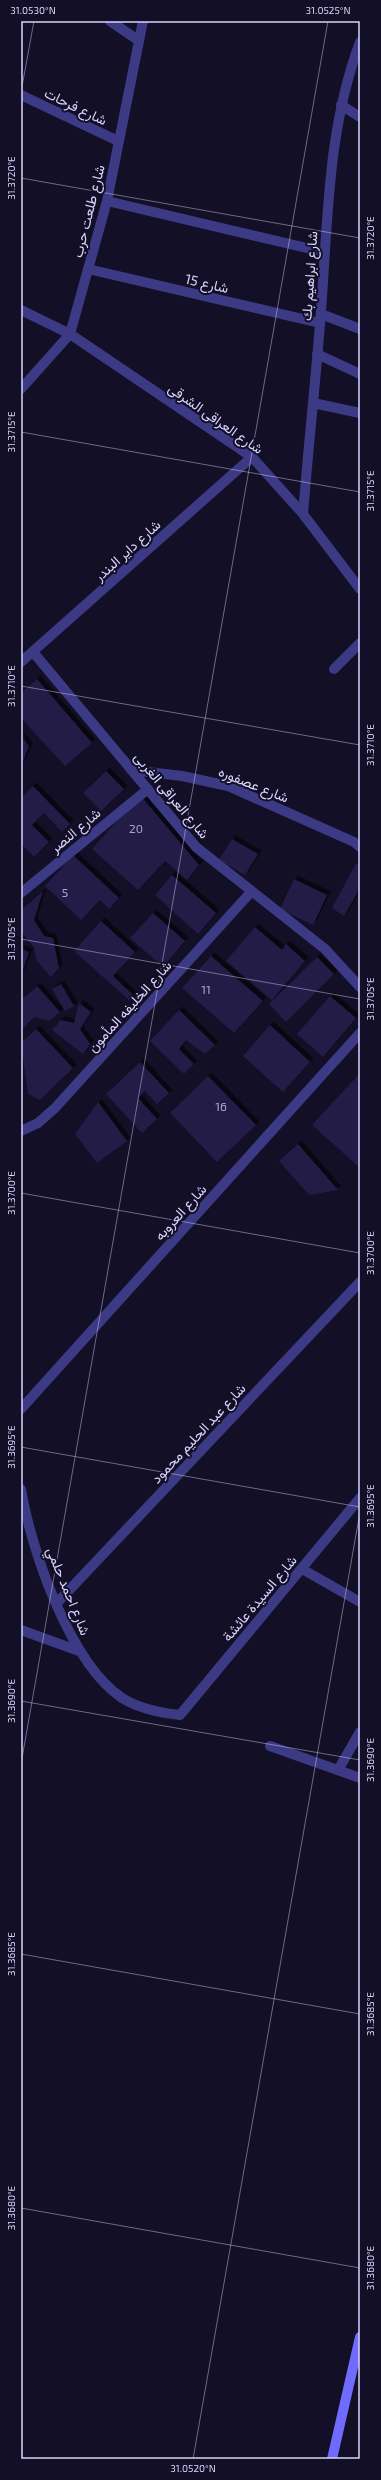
<svg xmlns="http://www.w3.org/2000/svg" width="381" height="2480" font-family="'Exo 2',Vazirmatn,sans-serif">
<style>
.building{fill:#241b47;filter:url(#shadow)}
.lines{fill:none;stroke-linecap:round;stroke-linejoin:round}
.minor{stroke:#3d3a85;stroke-width:10}
.secondary{stroke:#6f6bff;stroke-width:10}
.ticks{fill:none;stroke:#d9d4ff;stroke-width:1;stroke-opacity:0.45}
.labels{text-anchor:middle;dominant-baseline:central;stroke-width:4;stroke-linejoin:round;paint-order:stroke}
.number-label{font-size:12px;fill:#aca6d1}
.street-label{font-size:14px;fill:#d9d4ff;stroke:#130f26}
.neatline{fill:none;stroke:#d9d4ff;stroke-width:1.5}
.ticks-label{font-size:10px;text-anchor:middle;fill:#d9d4ff}
</style>
<defs>
<filter id="shadow"><feDropShadow dx="3.5" dy="-3.5" stdDeviation="0" flood-color="#0009"/></filter>
</defs>
<rect width="100%" height="100%" fill="#130f26"/>
<!-- building -->
<path class="building" d="M37,679L92,743L65,766L21,718V693Z
M21,736L29,746L21,766Z
M106,771L124,789L101,811L83,793Z
M33,786L70,824L62,832L44,813L32,825L49,842L34,857L21,844V798Z
M140,795L199,865L187,880L165,861L138,890L92,849Z
M232,839L258,854L245,875L219,860Z
M73,855L119,898L109,909L100,900L81,920L45,886Z
M356,863L360,866V888L344,916L332,908Z
M172,875L216,913L198,934L155,895Z
M294,879L327,895L313,925L280,909Z
M43,891L34,920L44,936L53,938L59,968L51,977L36,960L34,947L21,932V910Z
M153,913L185,941L163,967L130,938Z
M101,921L135,952L113,976L134,996L130,1001L74,951Z
M255,927L282,950L286,944L305,961L272,1000L226,961Z
M21,949L29,952L21,975Z
M211,956L263,1001L234,1033L182,988Z
M317,957L334,974L286,1022L269,1004Z
M61,984L74,1006L65,1011L52,989Z
M37,986L60,1012L49,1021L34,1017L23,1029L21,1000Z
M330,996L356,1018L323,1057L297,1034Z
M79,1003L91,1012L80,1029L90,1044L83,1054L52,1030L61,1020L74,1023Z
M179,1010L215,1045L205,1054L186,1040L179,1049L194,1064L184,1074L150,1041Z
M270,1025L310,1062L283,1092L243,1056Z
M36,1029L73,1068L40,1100L28,1094L21,1043Z
M140,1062L169,1093L157,1104L145,1091L138,1098L157,1119L142,1133L106,1094Z
M360,1073V1168L312,1125Z
M208,1076L256,1125L217,1162L170,1113Z
M98,1102L127,1141L97,1163L75,1134Z
M298,1144L338,1190L309,1195L279,1161Z"/>
<g class="lines">
<!-- minor -->
<path class="minor" d="M110,21L138,40
M21,95L118,141
M341,105L360,117
M107,201L324,252
M88,269L320,323
M21,310L70,334L252,457L303,514L360,589
M321,314L360,329
M317,354L360,374
M21,389L70,334L107,201L143,21
M313,403L360,413
M303,514C308,451 315,387 320,324C328,228 326,133 360,42
M33,652L196,847L325,949L360,987
M21,662L252,457
M334,669L360,643
M131,770L182,776L228,786L354,842L360,847
M21,893L148,789
M21,1131L38,1123L55,1108L251,892
M21,1409L360,1033
M21,1489C31,1550 70,1663 122,1698C140,1709 160,1713 180,1715L360,1498
M302,1569L360,1602
M57,1603L360,1282
M21,1630L79,1651
M270,1746L360,1778
M338,1770L360,1732"/>
<!-- secondary -->
<path class="secondary" d="M332,2459L360,2337"/>
</g>
<!-- ticks -->
<path class="ticks" d="M21,92L34,21M21,178L360,238M21,432L360,492M21,686L360,745M21,939L360,999M21,1193L360,1253M21,1447L360,1507M21,1701L360,1760M21,1764L328,21M21,1954L360,2014M21,2208L360,2268M193,2459L360,1512"/>
<g class="labels">
<!-- number labels -->
<g class="number-label">
<text x="136" y="828">20</text>
<text x="65" y="892">5</text>
<text x="206" y="989">11</text>
<text x="221" y="1106">16</text>
</g>
<!-- street labels -->
<g class="street-label">
<text transform="translate(76 106) rotate(26)">شارع فرحات</text>
<text transform="translate(88 211) rotate(-76)">شارع طلعت حرب</text>
<text transform="translate(309 276) rotate(-86)">شارع ابراهيم بك</text>
<text transform="translate(207 283) rotate(13)">شارع 15</text>
<text transform="translate(216 418) rotate(35)">شارع العراقى الشرقى</text>
<text transform="translate(127 550) rotate(-42)">شارع داير البندر</text>
<text transform="translate(254 784) rotate(22)">شارع عصفوره</text>
<text transform="translate(172 795) rotate(50)">شارع العراقى الغربى</text>
<text transform="translate(75 830) rotate(-40)">شارع النصر</text>
<text transform="translate(129 1006) rotate(-48)">شارع الخليفه المأمون</text>
<text transform="translate(180 1212) rotate(-48)">شارع العروبه</text>
<text transform="translate(198 1433) rotate(-47)">شارع عبد الحليم محمود</text>
<text transform="translate(69 1591) rotate(68)">شارع احمد حلمي</text>
<text transform="translate(259 1598) rotate(-50)">شارع السيدة عائشة</text>
</g>
</g>
<!-- border -->
<rect width="381" height="2480" fill="none" stroke="#130f26" stroke-width="44"/>
<rect x="22" y="22" width="337" height="2436" class="neatline"/>
<g class="ticks-label">
<text x="33" y="14">31.0530°N</text>
<text x="328" y="14">31.0525°N</text>
<text transform="translate(11 178) rotate(-90)" y="4">31.3720°E</text>
<text transform="translate(370 238) rotate(-90)" y="4">31.3720°E</text>
<text transform="translate(11 432) rotate(-90)" y="4">31.3715°E</text>
<text transform="translate(370 491) rotate(-90)" y="4">31.3715°E</text>
<text transform="translate(11 686) rotate(-90)" y="4">31.3710°E</text>
<text transform="translate(370 745) rotate(-90)" y="4">31.3710°E</text>
<text transform="translate(11 939) rotate(-90)" y="4">31.3705°E</text>
<text transform="translate(370 999) rotate(-90)" y="4">31.3705°E</text>
<text transform="translate(11 1193) rotate(-90)" y="4">31.3700°E</text>
<text transform="translate(370 1253) rotate(-90)" y="4">31.3700°E</text>
<text transform="translate(11 1447) rotate(-90)" y="4">31.3695°E</text>
<text transform="translate(370 1506) rotate(-90)" y="4">31.3695°E</text>
<text transform="translate(11 1701) rotate(-90)" y="4">31.3690°E</text>
<text transform="translate(370 1760) rotate(-90)" y="4">31.3690°E</text>
<text transform="translate(11 1954) rotate(-90)" y="4">31.3685°E</text>
<text transform="translate(370 2014) rotate(-90)" y="4">31.3685°E</text>
<text transform="translate(11 2208) rotate(-90)" y="4">31.3680°E</text>
<text transform="translate(370 2268) rotate(-90)" y="4">31.3680°E</text>
<text x="193" y="2472">31.0520°N</text>
</g>
</svg>
